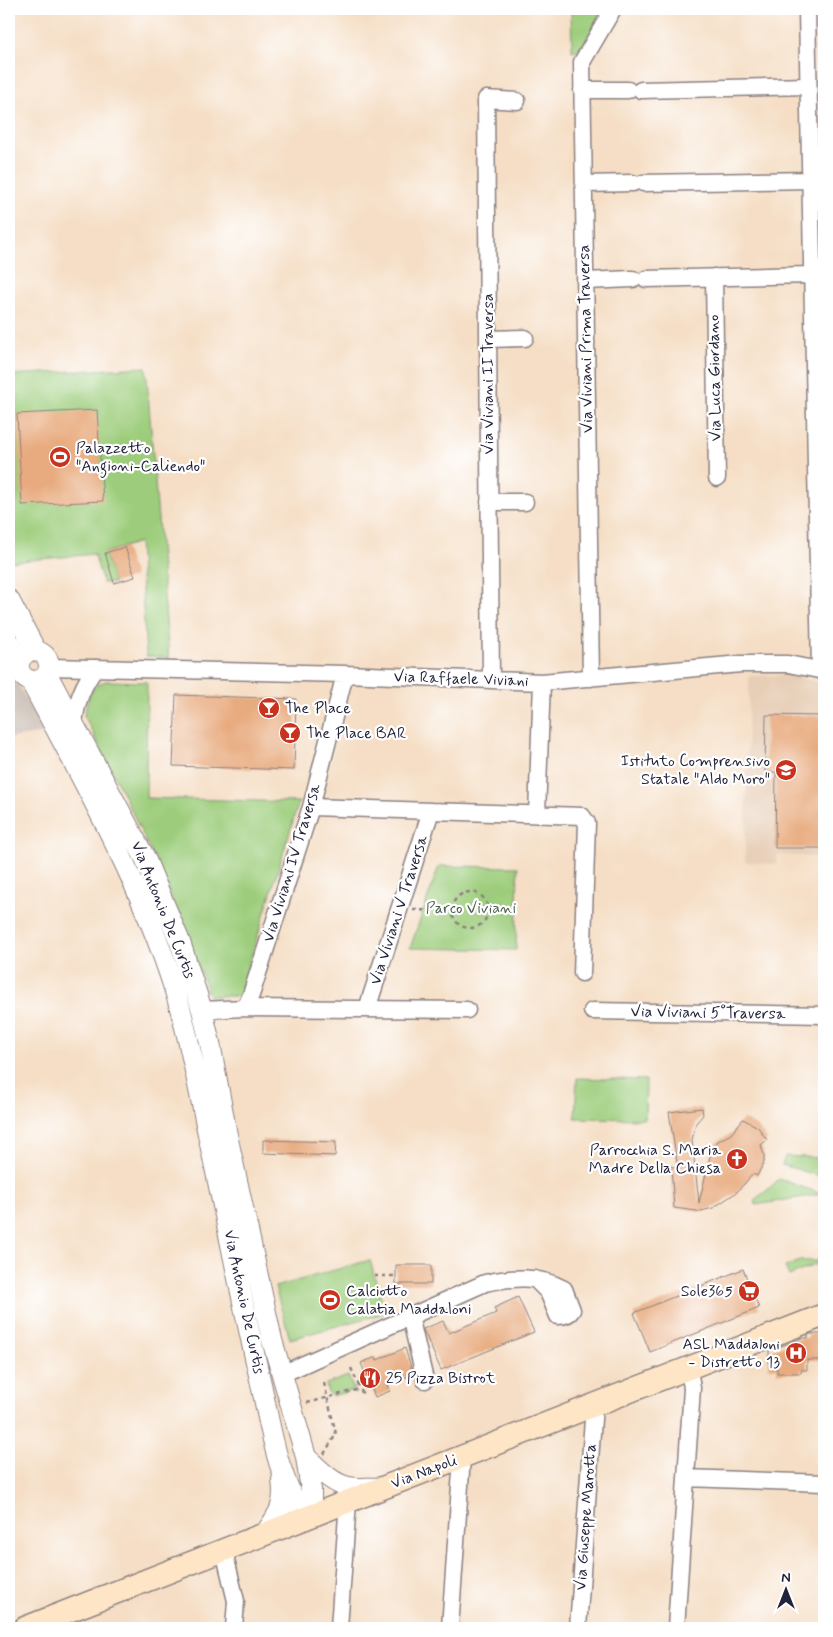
<svg xmlns="http://www.w3.org/2000/svg" width="833" height="1637" font-family="Mynerve,sans-serif">
<style>
.built{fill:#e7cfb7}
.industrial{fill:#cdc2b9}
.green{fill:#9dcd7c;stroke:#60785c}
.building{fill:#e8ab7f}
.lines{fill:none;stroke-linecap:round;stroke-linejoin:round}
.minor-casing{stroke:#8c8080;stroke-width:19}
.tertiary-casing{stroke:#8c8080;stroke-width:22}
.secondary-casing{stroke:#8c8080;stroke-width:25}
.path{stroke:#8c8080;stroke-width:2.5;stroke-dasharray:4 4;stroke-linecap:butt}
.minor{stroke:#fff;stroke-width:16}
.tertiary{stroke:#fff;stroke-width:20}
.secondary{stroke:#fee5c5;stroke-width:22}
.labels{text-anchor:middle;dominant-baseline:central;stroke-width:4.5;stroke-linejoin:round;paint-order:stroke}
.street-label{font-size:16px;fill:#22223b;stroke:#fff}
.poi-label{font-size:16px;fill:#22223b;stroke:#fff;text-anchor:start}
.park-label{font-size:16px;fill:#4d5e52;stroke:#fff}
</style>
<rect width="100%" height="100%" fill="#fff"/>
<filter id="ink" filterUnits="userSpaceOnUse"><feTurbulence type="fractalNoise" baseFrequency=".02" numOctaves="2"/><feDisplacementMap in="SourceGraphic" scale="10" xChannelSelector="R" yChannelSelector="G"/><feConvolveMatrix kernelMatrix="1 2 1 2 8 2 1 2 1" color-interpolation-filters="sRGB"/></filter>
<filter id="wash" filterUnits="userSpaceOnUse"><feTurbulence type="fractalNoise" baseFrequency=".0096" numOctaves="4" result="noise"/><feDisplacementMap in="SourceGraphic" scale="20" xChannelSelector="R" yChannelSelector="G"/><feGaussianBlur stdDeviation="1.12" result="paint"/><feColorMatrix in="noise" values="0 0 0 0 0 0 0 0 0 0 0 0 0 0 0 0 0 1.4 0 .05"/><feComposite in="paint" operator="in"/></filter>
<g filter="url(#wash)">
<rect width="100%" height="100%" fill="#f5dec5"/>
<!-- built -->
<path class="built" d="M788,675L824,684V857L777,855L776,864L745,862L749,676Z"/>
<!-- industrial -->
<path class="industrial" d="M9,677L19,686L46,733L9,738Z"/>
<!-- green -->
<path class="green" d="M571,9H603L580,50L572,51Z
M146,367L169,658L146,656L139,542L105,553L114,583H103L94,554L9,562V375Z
M106,681L147,682L146,798L299,802L239,996H209C176,898 130,807 84,715C88,699 89,687 106,681Z
M439,866L518,867L516,950L410,948Z
M577,1078L646,1080L645,1119L575,1118Z
M785,1156L824,1158L822,1175L820,1176L782,1165Z
M779,1179L822,1194L756,1205L754,1200L765,1192Z
M370,1260L385,1313L290,1339L275,1287Z
M800,1261H824L789,1276L785,1267Z
M348,1376L354,1390L332,1396L328,1393L326,1384Z"/>
<g id="blocks">
<!-- building -->
<path class="building" d="M97,410L103,501L22,505L17,414Z
M125,547L135,577L114,583L105,553Z
M176,695L296,699L294,770L173,766Z
M766,715L823,716L824,848H775L776,772H765Z
M702,1108L703,1115L696,1123L692,1140L699,1203L712,1148L718,1141L731,1134L743,1119L758,1127L767,1140L761,1145L764,1155V1162L757,1176L753,1174L737,1192L713,1208L697,1212V1211L674,1208L671,1166L678,1169L669,1112Z
M263,1140L336,1142L335,1156L263,1153Z
M396,1265H431V1284H396Z
M743,1269L759,1308L650,1352L634,1313Z
M518,1297L534,1332L441,1370L423,1329L443,1321L449,1333L496,1313L494,1308Z
M810,1334H824V1360H807V1370H801V1373H777V1368H769V1351L802,1338H808V1335Z
M405,1348L413,1374L388,1385L390,1391L375,1397L361,1363L376,1357L377,1360Z"/>
</g>
</g>
<g filter="url(#ink)">
<use href="#blocks" fill-opacity="0" stroke="#8c8080" stroke-width="1"/>
<g class="lines">
<!-- minor casing -->
<g class="minor-casing">
<path id="minor" d="M807,9L820,669
M582,90H628
M641,90L808,86
M643,183L810,180
M584,184L633,183
M714,277L717,478
M646,279L812,275
M585,281L633,279
M488,339L525,338
M489,502H525
M50,667L345,674L542,682L741,664H788L824,671
M591,678L582,62L613,9
M491,680L486,99L517,101
M74,724C76,703 83,684 96,668
M311,807L431,811
M537,814L542,682
M245,1008L467,1010
M367,1009L431,811L582,816L587,823L582,973
M202,1010L245,1008L251,995L311,807L345,674
M592,1011L824,1015
M410,1316L425,1380
M282,1374L485,1283C513,1277 538,1275 564,1289L572,1310C569,1315 564,1316 558,1316L548,1292L535,1279
M686,1478L824,1483
M224,1551L236,1601L234,1628
M339,1628L348,1501
M450,1628L462,1457
M578,1628L594,1405
M676,1628L692,1388L689,1369"/>
</g>
<!-- tertiary casing -->
<g class="tertiary-casing">
<path id="tertiary" d="M9,600L36,651
M9,643L19,662
M19 666a15 15 0 1 1 30 0a15 15 0 1 1-30 0Z
M47,674L145,858L180,942L202,1010L210,1043L227,1135L272,1340L306,1457L311,1490V1504L306,1518
M30,680C86,787 147,892 180,1008C192,1051 200,1095 209,1139C226,1218 241,1297 259,1375C270,1422 276,1479 306,1518
M306,1457C318,1468 332,1484 349,1487C359,1489 371,1487 382,1488
M264,1535C278,1515 286,1506 282,1480"/>
</g>
<!-- secondary casing -->
<g class="secondary-casing">
<path id="secondary" d="M25,1628L824,1315"/>
</g>
<!-- path -->
<path class="path" d="M452 910a18 18 0 1 1 36 0a18 18 0 1 1-36 0Z
M413,910L451,911
M374,1276H396
M351,1368L363,1395
M324,1383L336,1434L324,1454
M307,1403L360,1389"/>
<!-- minor -->
<use href="#minor" class="minor"/>
<!-- tertiary -->
<use href="#tertiary" class="tertiary"/>
<!-- secondary -->
<use href="#secondary" class="secondary"/>
</g>
</g>
<!-- icons -->
<defs>
<g id="stadium-disc" transform="scale(1.125)"><circle r="9.5" fill="#c8321e" stroke="#fff"/><path d="M0-5a6.5 5 0 1 0 0 10a6.5 5 0 1 0 0-10ZM-3.5-1.8h7v3.6h-7Z" fill="#fff"/></g>
<g id="bar-disc" transform="scale(1.125)"><circle r="9.5" fill="#c8321e" stroke="#fff"/><path d="M-6-5H6L.8 .8V4.5H3.5V6h-7V4.5H-.8V.8Z" fill="#fff"/></g>
<g id="school-disc" transform="scale(1.125)"><circle r="9.5" fill="#c8321e" stroke="#fff"/><path d="M0-5L7-2L0 1L-7-2ZM-4 1L0 2.5L4 1V4Q0 6-4 4Z" fill="#fff"/></g>
<g id="church-disc" transform="scale(1.125)"><circle r="9.5" fill="#c8321e" stroke="#fff"/><path d="M-1.2-6h2.4v3.5h3.3v2.4h-3.3V6h-2.4V-.1h-3.3v-2.4h3.3Z" fill="#fff"/></g>
<g id="supermarket-disc" transform="scale(1.125)"><circle r="9.5" fill="#c8321e" stroke="#fff"/><path d="M-6-5.5h2.5l.6 2H6L4.5 2H-2.5L-4.4-4H-6ZM-1.5 3.2a1.3 1.3 0 1 0 .1 0ZM3 3.2a1.3 1.3 0 1 0 .1 0Z" fill="#fff"/></g>
<g id="hospital-disc" transform="scale(1.125)"><circle r="9.5" fill="#c8321e" stroke="#fff"/><path d="M-5-5h3v3.5h4V-5h3V5h-3V1.5h-4V5h-3Z" fill="#fff"/></g>
<g id="restaurant-disc" transform="scale(1.125)"><circle r="9.5" fill="#c8321e" stroke="#fff"/><path d="M-5-6h1v4h1v-4h1v4h1v-4h1v5L-1.5 .5V6h-2V.5L-5-1ZM5-6V6H3V1.5H1.5Q1.5-4 5-6Z" fill="#fff"/></g>
</defs>
<g fill-rule="evenodd">
<use href="#stadium-disc" x="60" y="457"/>
<use href="#bar-disc" x="269" y="708"/>
<use href="#bar-disc" x="290" y="733"/>
<use href="#school-disc" x="786" y="770"/>
<use href="#church-disc" x="737" y="1159"/>
<use href="#supermarket-disc" x="749" y="1291"/>
<use href="#stadium-disc" x="330" y="1300"/>
<use href="#hospital-disc" x="796" y="1353"/>
<use href="#restaurant-disc" x="370" y="1378"/>
</g>
<g class="labels">
<!-- street labels -->
<g class="street-label">
<text transform="translate(586 339) rotate(-91)">Via Viviani Prima Traversa</text>
<text transform="translate(488 374) rotate(-90)">Via Viviani II Traversa</text>
<text transform="translate(715 378) rotate(-91)">Via Luca Giordano</text>
<text transform="translate(461 679) rotate(2)">Via Raffaele Viviani</text>
<text transform="translate(292 863) rotate(-73)">Via Viviani IV Traversa</text>
<text transform="translate(163 910) rotate(68)">Via Antonio De Curtis</text>
<text transform="translate(399 910) rotate(-72)">Via Viviani V Traversa</text>
<text transform="translate(708 1013) rotate(1)">Via Viviani 5°Traversa</text>
<text transform="translate(244 1302) rotate(78)">Via Antonio De Curtis</text>
<text transform="translate(424 1472) rotate(-21)">Via Napoli</text>
<text transform="translate(586 1517) rotate(-86)">Via Giuseppe Marotta</text>
</g>
<!-- poi labels -->
<g class="poi-label">
<text x="76" y="448">Palazzetto<tspan x="76" dy="18">"Angioni-Caliendo"</tspan></text>
<text x="285" y="708">The Place</text>
<text x="306" y="733">The Place BAR</text>
<text x="770" y="761" text-anchor="end">Istituto Comprensivo<tspan x="770" dy="18">Statale "Aldo Moro"</tspan></text>
<text x="721" y="1150" text-anchor="end">Parrocchia S. Maria<tspan x="721" dy="18">Madre Della Chiesa</tspan></text>
<text x="346" y="1291">Calciotto<tspan x="346" dy="18">Calatia Maddaloni</tspan></text>
<text x="733" y="1291" text-anchor="end">Sole365</text>
<text x="780" y="1344" text-anchor="end">ASL Maddaloni<tspan x="780" dy="18">- Distretto 13</tspan></text>
<text x="386" y="1378">25 Pizza Bistrot</text>
</g>
<!-- park labels -->
<g class="park-label">
<text x="471" y="908">Parco Viviani</text>
</g>
</g>
<!-- margin -->
<rect width="833" height="1637" fill="none" stroke="#fff" stroke-width="30"/>
<!-- north arrow -->
<g transform="translate(786 1590)" stroke="#ffffff" stroke-width="4" paint-order="stroke">
<path d="M0-4L9 19L0 12L-9 19Z" fill="#22223b"/>
<text y="-8" font-size="14" font-weight="bold" text-anchor="middle" fill="#22223b">N</text>
</g>
</svg>
